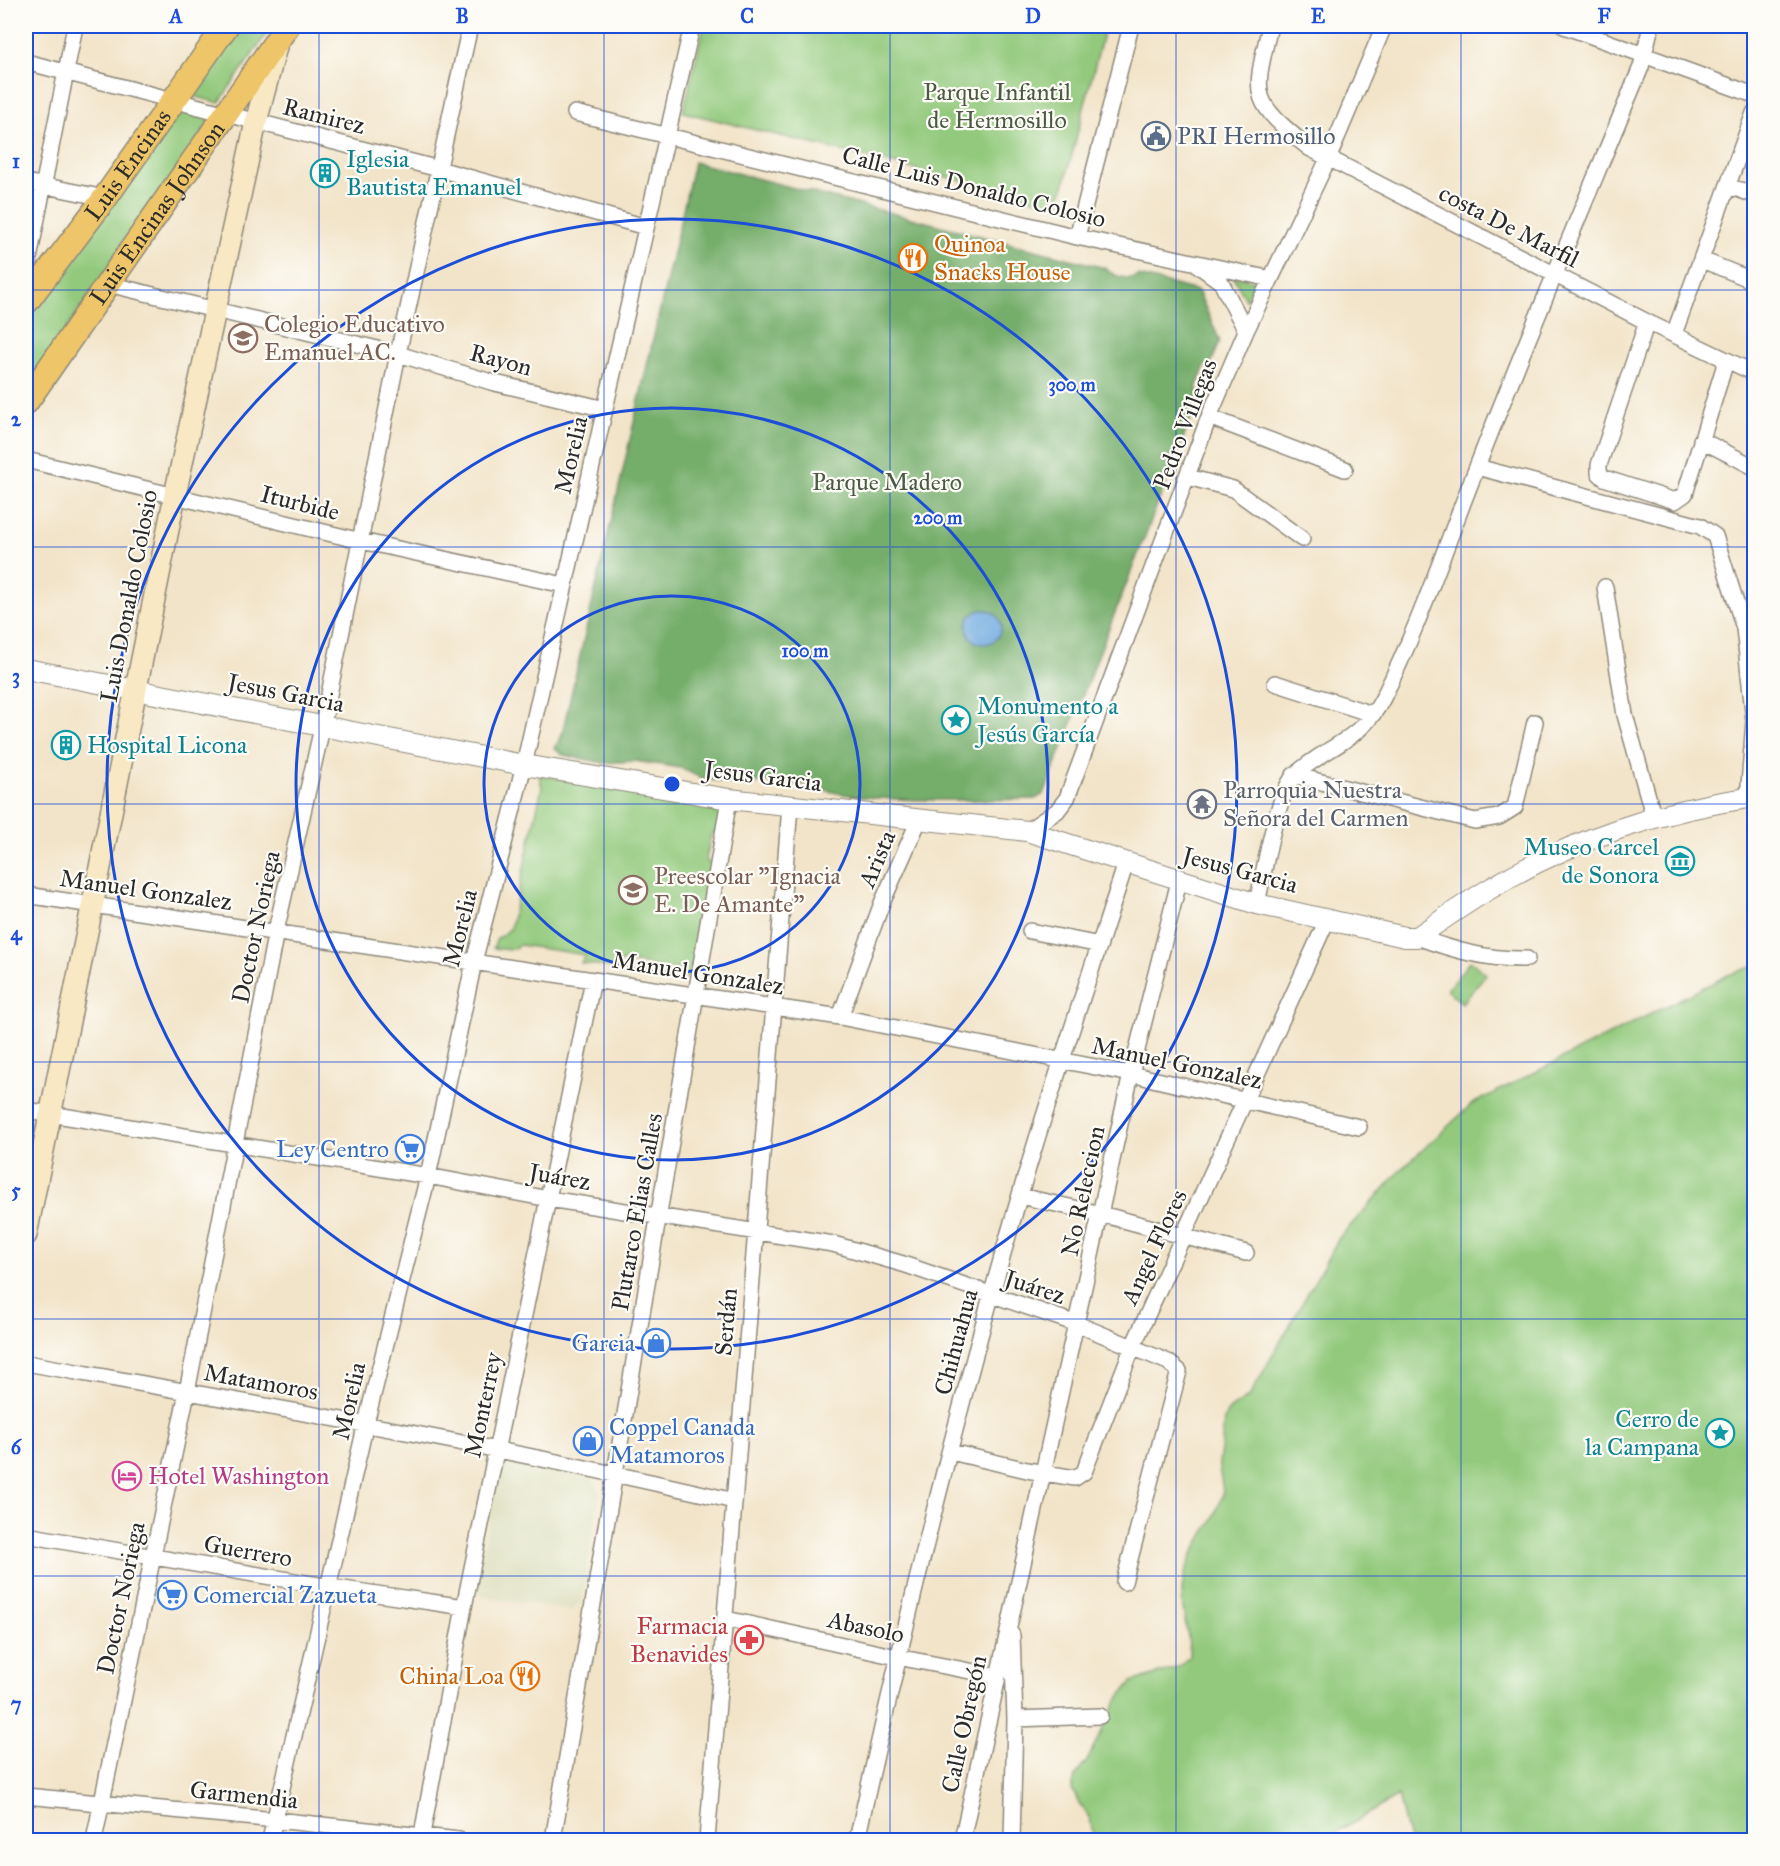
<svg xmlns="http://www.w3.org/2000/svg" width="1780" height="1866" font-family="'IM FELL Great Primer',serif">
<style>
.built{fill:#dcdebc}
.green{fill:#92c97b;stroke:#5e7a53;stroke-width:1.5}
.forest{fill:#75ad6b;stroke:#506c4b;stroke-width:1.5}
.water{fill:#6faae0;stroke:#4d6a86;stroke-width:1.5}
.lines{fill:none;stroke-linecap:round;stroke-linejoin:round}
.minor-casing{stroke:#8e887a;stroke-width:18}
.tertiary-casing{stroke:#8e887a;stroke-width:22}
.secondary-casing{stroke:#8e887a;stroke-width:24}
.primary-casing{stroke:#8e887a;stroke-width:27}
.minor{stroke:#fff;stroke-width:15}
.tertiary{stroke:#fff;stroke-width:20}
.secondary{stroke:#f8e8c3;stroke-width:21}
.primary{stroke:#eec569;stroke-width:24}
.grid{fill:none;stroke:#1d4ed8;stroke-width:1.5;stroke-opacity:0.55}
.ring{fill:none;stroke:#1d4ed8;stroke-width:3}
.labels{text-anchor:middle;dominant-baseline:central;stroke-width:4.5;stroke-linejoin:round;paint-order:stroke}
.park-label{font-size:24px;fill:#4a5a43;stroke:#fdfcf7}
.street-label{font-size:24px;fill:#2b2b2b;stroke:#fdfcf7}
.service-label{font-size:24px;fill:#4e5e75;stroke:#fdfcf7;text-anchor:start}
.culture-label{font-size:24px;fill:#0d838f;stroke:#fdfcf7;text-anchor:start}
.food-label{font-size:24px;fill:#c56008;stroke:#fdfcf7;text-anchor:start}
.education-label{font-size:24px;fill:#785e54;stroke:#fdfcf7;text-anchor:start}
.worship-label{font-size:24px;fill:#5b616d;stroke:#fdfcf7;text-anchor:start}
.shop-label{font-size:24px;fill:#366cbe;stroke:#fdfcf7;text-anchor:end}
.hotel-label{font-size:24px;fill:#b23c85;stroke:#fdfcf7;text-anchor:start}
.health-label{font-size:24px;fill:#be3a42;stroke:#fdfcf7;text-anchor:end}
.centre{fill:#1d4ed8;stroke:#fdfcf7;stroke-width:3}
.ring-label{font-size:18px;text-anchor:middle;font-weight:bold;fill:#1d4ed8;stroke:#fdfcf7;stroke-width:4.5;stroke-linejoin:round;paint-order:stroke}
.neatline{fill:none;stroke:#1d4ed8;stroke-width:2}
.grid-label{font-size:20px;text-anchor:middle;font-weight:bold;fill:#1d4ed8}
</style>
<rect width="100%" height="100%" fill="#fdfcf7"/>
<filter id="ink" filterUnits="userSpaceOnUse"><feTurbulence type="fractalNoise" baseFrequency=".0167" numOctaves="2"/><feDisplacementMap in="SourceGraphic" scale="12" xChannelSelector="R" yChannelSelector="G"/><feConvolveMatrix kernelMatrix="1 2 1 2 8 2 1 2 1" color-interpolation-filters="sRGB"/></filter>
<filter id="wash" filterUnits="userSpaceOnUse"><feTurbulence type="fractalNoise" baseFrequency=".008" numOctaves="4" result="noise"/><feDisplacementMap in="SourceGraphic" scale="24" xChannelSelector="R" yChannelSelector="G"/><feGaussianBlur stdDeviation="1.35" result="paint"/><feColorMatrix in="noise" values="0 0 0 0 0 0 0 0 0 0 0 0 0 0 0 0 0 1.4 0 .05"/><feComposite in="paint" operator="in"/></filter>
<g filter="url(#wash)">
<rect width="100%" height="100%" fill="#f2e4c9"/>
<!-- built -->
<path class="built" d="M512,1461L592,1477L600,1492L582,1601L571,1611L484,1597L476,1586L500,1468Z"/>
<!-- green -->
<path class="green" d="M238,26H272L219,103L189,95Z
M704,26H1105L1059,205L683,112Z
M180,111L211,120L26,388V320Z
M1233,276L1255,281L1246,300Z
M539,775L722,809L719,831L711,834L706,860L714,867L698,949L689,978L679,977L676,969L622,961L616,968L581,963L585,955L520,945L510,950L493,948L497,939L510,929L542,787Z
M1470,961L1486,974L1462,1003L1447,990Z
M1754,966V1840H1409L1398,1796L1330,1836L1329,1840H1094L1090,1819L1072,1790L1075,1776L1087,1761L1118,1699L1132,1682L1178,1667L1189,1657C1191,1635 1181,1615 1182,1593C1183,1555 1211,1532 1222,1497C1225,1488 1219,1476 1219,1466C1219,1458 1221,1450 1222,1443C1224,1413 1222,1412 1249,1397L1339,1238L1403,1168L1472,1104L1728,975Z
M26,1121L32,1122L39,1132L26,1207Z"/>
<!-- forest -->
<path class="forest" d="M694,162L1105,268C1112,276 1129,281 1139,276L1198,291L1220,341L1211,364L1205,366L1196,388L1200,393L1183,439L1044,794L1035,799C998,800 838,805 816,785L766,782L741,785L701,778L681,768L635,761L604,763L563,755L554,748L561,738Z"/>
<!-- water -->
<path class="water" d="M967 627a17 17 0 1 1 34 0a17 17 0 1 1-34 0Z"/>
</g>
<g filter="url(#ink)">
<g class="lines">
<!-- minor casing -->
<g class="minor-casing">
<path id="minor" d="M1270,26C1253,98 1250,100 1309,148L1647,322L1754,373
M1564,26L1754,95
M26,62L439,169L646,227
M575,113L1077,237L1271,279
M26,182L105,198
M1729,186L1754,195
M1077,237L1131,26
M1702,260L1754,281
M1199,266L1221,282L1246,331
M26,274L75,26
M108,284L398,354L491,382L605,409
M1647,322L1599,465V473L1604,478L1675,501L1685,494L1726,361
M1674,334L1754,113
M1209,417L1345,469
M1701,440L1754,467
M26,460L361,541L564,585
M1477,467L1700,526L1715,536L1744,628L1754,721L1748,798
M1188,477L1233,489L1302,539
M1605,587L1625,715L1654,818
M1275,683L1372,714
M1294,775L1475,821L1499,817L1515,807L1535,722
M1027,831L1057,811L1067,798L1209,417L1246,331L1328,159L1384,26
M26,895L840,1017L1131,1074L1359,1127
M1257,904C1263,877 1277,790 1296,774C1327,746 1362,740 1383,698C1420,624 1446,544 1477,467C1529,333 1586,200 1641,67L1651,26
M1030,931L1100,945
M1417,937C1453,950 1487,960 1527,959
M840,1017L882,903L919,820
M26,1110L428,1176L549,1199L833,1244L903,1264L1077,1324L1168,1362L1179,1371L1124,1582
M1020,1196L1101,1214L1246,1253
M26,1363C262,1405 499,1446 734,1501
M951,1452L1027,1470L1075,1478L1084,1472L1133,1346L1328,918
M26,1535L330,1587L464,1607
M726,1619L897,1657L996,1676
M1012,1635L1015,1719L1012,1840
M1015,1719L1100,1716
M26,1796L276,1820L459,1840
M94,1840L187,1392L276,931L324,719L398,354L470,26
M270,1840L366,1423L428,1176L474,962L524,765L692,26
M421,1840L464,1607L593,980
M553,1840L729,799
M707,1840L790,806
M857,1840C904,1625 957,1410 1019,1198C1052,1086 1090,975 1126,863
M962,1840L1131,1074L1179,881"/>
</g>
<!-- tertiary casing -->
<g class="tertiary-casing">
<path id="tertiary" d="M26,669L524,765L729,799L1027,831L1257,904L1405,937H1417C1442,920 1467,902 1493,887C1570,840 1665,809 1754,797"/>
</g>
<!-- secondary casing -->
<g class="secondary-casing">
<path id="secondary" d="M26,1235L175,495L256,122L276,47"/>
</g>
<!-- primary casing -->
<g class="primary-casing">
<g id="primary">
<path id="s1" d="M26,302L105,198L226,26"/>
<path id="s2" d="M26,402L287,26"/>
</g>
</g>
<!-- minor -->
<use href="#minor" class="minor"/>
<!-- tertiary -->
<use href="#tertiary" class="tertiary"/>
<!-- secondary -->
<use href="#secondary" class="secondary"/>
<!-- primary -->
<use href="#primary" class="primary"/>
</g>
</g>
<!-- grid -->
<path class="grid" d="M319,26V1840M604,26V1840M890,26V1840M1176,26V1840M1461,26V1840M26,290H1754M26,547H1754M26,804H1754M26,1062H1754M26,1319H1754M26,1576H1754"/>
<!-- distance rings -->
<g class="ring">
<circle cx="672" cy="784" r="188"/>
<circle cx="672" cy="784" r="376"/>
<circle cx="672" cy="784" r="565"/>
</g>
<!-- icons -->
<defs>
<g id="civic-ring" transform="scale(1.5)"><circle r="9.5" fill="#fdfcf7" stroke="#5c6f8a" stroke-width="1.5"/><path d="M-.6-6.5H3V-4.5H.6V-3L4-1V1h2V6H-6V1h2V-1L-.6-3ZM-1.2 2.5V6h2.4V2.5Z" fill="#5c6f8a"/></g>
<g id="building-ring" transform="scale(1.5)"><circle r="9.5" fill="#fdfcf7" stroke="#0f9aa8" stroke-width="1.5"/><path d="M-4-6H4V6H1V3H-1V6H-4ZM-2.5-4.3h1.7v1.8h-1.7ZM.8-4.3h1.7v1.8H.8ZM-2.5-1h1.7V.8h-1.7ZM.8-1h1.7V.8H.8Z" fill="#0f9aa8"/></g>
<g id="restaurant-ring" transform="scale(1.5)"><circle r="9.5" fill="#fdfcf7" stroke="#e8710a" stroke-width="1.5"/><path d="M-5-6h1v4h1v-4h1v4h1v-4h1v5L-1.5 .5V6h-2V.5L-5-1ZM5-6V6H3V1.5H1.5Q1.5-4 5-6Z" fill="#e8710a"/></g>
<g id="school-ring" transform="scale(1.5)"><circle r="9.5" fill="#fdfcf7" stroke="#8d6e63" stroke-width="1.5"/><path d="M0-5L7-2L0 1L-7-2ZM-4 1L0 2.5L4 1V4Q0 6-4 4Z" fill="#8d6e63"/></g>
<g id="sight-ring" transform="scale(1.5)"><circle r="9.5" fill="#fdfcf7" stroke="#0f9aa8" stroke-width="1.5"/><path d="M0-6L1.8-2.2L6-1.7L2.9 1.2L3.7 5.4L0 3.3L-3.7 5.4L-2.9 1.2L-6-1.7L-1.8-2.2Z" fill="#0f9aa8"/></g>
<g id="temple-ring" transform="scale(1.5)"><circle r="9.5" fill="#fdfcf7" stroke="#6b7280" stroke-width="1.5"/><path d="M0-6L5-2H3V0L6.5 2.5H4V6H1.5V3h-3V6H-4V2.5H-6.5L-3 0V-2H-5Z" fill="#6b7280"/></g>
<g id="museum-ring" transform="scale(1.5)"><circle r="9.5" fill="#fdfcf7" stroke="#0f9aa8" stroke-width="1.5"/><path d="M0-6L6-3V-2H-6V-3ZM-5-1h2V3h-2ZM-1-1h2V3h-2ZM3-1h2V3H3ZM-6 4H6V6H-6Z" fill="#0f9aa8"/></g>
<g id="supermarket-ring" transform="scale(1.5)"><circle r="9.5" fill="#fdfcf7" stroke="#3f7fe0" stroke-width="1.5"/><path d="M-6-5.5h2.5l.6 2H6L4.5 2H-2.5L-4.4-4H-6ZM-1.5 3.2a1.3 1.3 0 1 0 .1 0ZM3 3.2a1.3 1.3 0 1 0 .1 0Z" fill="#3f7fe0"/></g>
<g id="shop-ring" transform="scale(1.5)"><circle r="9.5" fill="#fdfcf7" stroke="#3f7fe0" stroke-width="1.5"/><path d="M-5-2.5h2.3a2.7 3.5 0 0 1 5.4 0H5L5.5 6h-11ZM-1.5-2.5h3a1.5 2.3 0 0 0-3 0Z" fill="#3f7fe0"/></g>
<g id="hotel-ring" transform="scale(1.5)"><circle r="9.5" fill="#fdfcf7" stroke="#d1479c" stroke-width="1.5"/><path d="M-6-4.5h1.5V1H6V5H4.5V3h-9V5H-6ZM-4 0a1.8 1.8 0 1 1 3.6 0ZM.5 0V-2.5h3Q6-2.5 6 0Z" fill="#d1479c"/></g>
<g id="pharmacy-ring" transform="scale(1.5)"><circle r="9.5" fill="#fdfcf7" stroke="#e0444e" stroke-width="1.5"/><path d="M-2-6h4v4h4v4h-4v4h-4v-4h-4v-4h4Z" fill="#e0444e"/></g>
</defs>
<g fill-rule="evenodd">
<use href="#civic-ring" x="1156" y="136"/>
<use href="#building-ring" x="325" y="173"/>
<use href="#restaurant-ring" x="913" y="258"/>
<use href="#school-ring" x="243" y="338"/>
<use href="#sight-ring" x="956" y="720"/>
<use href="#building-ring" x="66" y="745"/>
<use href="#temple-ring" x="1202" y="804"/>
<use href="#museum-ring" x="1680" y="861"/>
<use href="#school-ring" x="633" y="890"/>
<use href="#supermarket-ring" x="410" y="1149"/>
<use href="#shop-ring" x="656" y="1343"/>
<use href="#sight-ring" x="1720" y="1433"/>
<use href="#shop-ring" x="588" y="1441"/>
<use href="#hotel-ring" x="127" y="1476"/>
<use href="#supermarket-ring" x="172" y="1595"/>
<use href="#pharmacy-ring" x="749" y="1640"/>
<use href="#restaurant-ring" x="525" y="1676"/>
</g>
<g class="labels">
<!-- park labels -->
<g class="park-label">
<text x="997" y="92">Parque Infantil<tspan x="997" dy="28">de Hermosillo</tspan></text>
<text x="887" y="482">Parque Madero</text>
</g>
<!-- street labels -->
<g class="street-label">
<text transform="translate(324 116) rotate(14)">Ramirez</text>
<text stroke="none"><textPath href="#s1" startOffset="171">Luis Encinas</textPath></text>
<text transform="translate(974 187) rotate(14)">Calle Luis Donaldo Colosio</text>
<text stroke="none"><textPath href="#s2" startOffset="230">Luis Encinas Johnson</textPath></text>
<text transform="translate(1509 226) rotate(27)">costa De Marfil</text>
<text transform="translate(501 360) rotate(15)">Rayon</text>
<text transform="translate(1185 424) rotate(-69)">Pedro Villegas</text>
<text transform="translate(571 455) rotate(-77)">Morelia</text>
<text transform="translate(300 503) rotate(14)">Iturbide</text>
<text transform="translate(129 596) rotate(-79)">Luis Donaldo Colosio</text>
<text transform="translate(286 693) rotate(11)">Jesus Garcia</text>
<text transform="translate(763 776) rotate(7)">Jesus Garcia</text>
<text transform="translate(877 859) rotate(-67)">Arista</text>
<text transform="translate(1240 870) rotate(15)">Jesus Garcia</text>
<text transform="translate(146 890) rotate(8)">Manuel Gonzalez</text>
<text transform="translate(256 927) rotate(-78)">Doctor Noriega</text>
<text transform="translate(460 928) rotate(-76)">Morelia</text>
<text transform="translate(698 973) rotate(9)">Manuel Gonzalez</text>
<text transform="translate(1177 1063) rotate(12)">Manuel Gonzalez</text>
<text transform="translate(560 1177) rotate(10)">Juárez</text>
<text transform="translate(1083 1191) rotate(-78)">No Releccion</text>
<text transform="translate(637 1212) rotate(-80)">Plutarco Elias Calles</text>
<text transform="translate(1154 1247) rotate(-65)">Angel Flores</text>
<text transform="translate(1035 1287) rotate(18)">Juárez</text>
<text transform="translate(726 1322) rotate(-85)">Serdán</text>
<text transform="translate(956 1342) rotate(-75)">Chihuahua</text>
<text transform="translate(261 1382) rotate(10)">Matamoros</text>
<text transform="translate(349 1401) rotate(-77)">Morelia</text>
<text transform="translate(483 1405) rotate(-78)">Monterrey</text>
<text transform="translate(248 1551) rotate(10)">Guerrero</text>
<text transform="translate(121 1598) rotate(-78)">Doctor Noriega</text>
<text transform="translate(866 1627) rotate(12)">Abasolo</text>
<text transform="translate(964 1724) rotate(-78)">Calle Obregón</text>
<text transform="translate(244 1795) rotate(6)">Garmendia</text>
</g>
<!-- service labels -->
<g class="service-label">
<text x="1177" y="136">PRI Hermosillo</text>
</g>
<!-- culture labels -->
<g class="culture-label">
<text x="346" y="159">Iglesia<tspan x="346" dy="28">Bautista Emanuel</tspan></text>
<text x="977" y="706">Monumento a<tspan x="977" dy="28">Jesús García</tspan></text>
<text x="87" y="745">Hospital Licona</text>
<text x="1659" y="847" text-anchor="end">Museo Carcel<tspan x="1659" dy="28">de Sonora</tspan></text>
<text x="1699" y="1419" text-anchor="end">Cerro de<tspan x="1699" dy="28">la Campana</tspan></text>
</g>
<!-- food labels -->
<g class="food-label">
<text x="934" y="244">Quinoa<tspan x="934" dy="28">Snacks House</tspan></text>
<text x="504" y="1676" text-anchor="end">China Loa</text>
</g>
<!-- education labels -->
<g class="education-label">
<text x="264" y="324">Colegio Educativo<tspan x="264" dy="28">Emanuel AC.</tspan></text>
<text x="654" y="876">Preescolar "Ignacia<tspan x="654" dy="28">E. De Amante"</tspan></text>
</g>
<!-- worship labels -->
<g class="worship-label">
<text x="1223" y="790">Parroquia Nuestra<tspan x="1223" dy="28">Señora del Carmen</tspan></text>
</g>
<!-- shop labels -->
<g class="shop-label">
<text x="389" y="1149">Ley Centro</text>
<text x="635" y="1343">Garcia</text>
<text x="609" y="1427" text-anchor="start">Coppel Canada<tspan x="609" dy="28">Matamoros</tspan></text>
<text x="193" y="1595" text-anchor="start">Comercial Zazueta</text>
</g>
<!-- hotel labels -->
<g class="hotel-label">
<text x="148" y="1476">Hotel Washington</text>
</g>
<!-- health labels -->
<g class="health-label">
<text x="728" y="1626">Farmacia<tspan x="728" dy="28">Benavides</tspan></text>
</g>
</g>
<circle cx="672" cy="784" r="9" class="centre"/>
<g class="ring-label">
<text x="1072" y="391">300 m</text>
<text x="938" y="524">200 m</text>
<text x="805" y="657">100 m</text>
</g>
<!-- margin -->
<rect width="1780" height="1866" fill="none" stroke="#fdfcf7" stroke-width="66"/>
<rect x="33" y="33" width="1714" height="1800" class="neatline"/>
<g class="grid-label">
<text x="176" y="23">A</text>
<text x="462" y="23">B</text>
<text x="747" y="23">C</text>
<text x="1033" y="23">D</text>
<text x="1318" y="23">E</text>
<text x="1604" y="23">F</text>
<text x="16" y="168">1</text>
<text x="16" y="426">2</text>
<text x="16" y="683">3</text>
<text x="16" y="940">4</text>
<text x="16" y="1197">5</text>
<text x="16" y="1454">6</text>
<text x="16" y="1711">7</text>
</g>
</svg>
